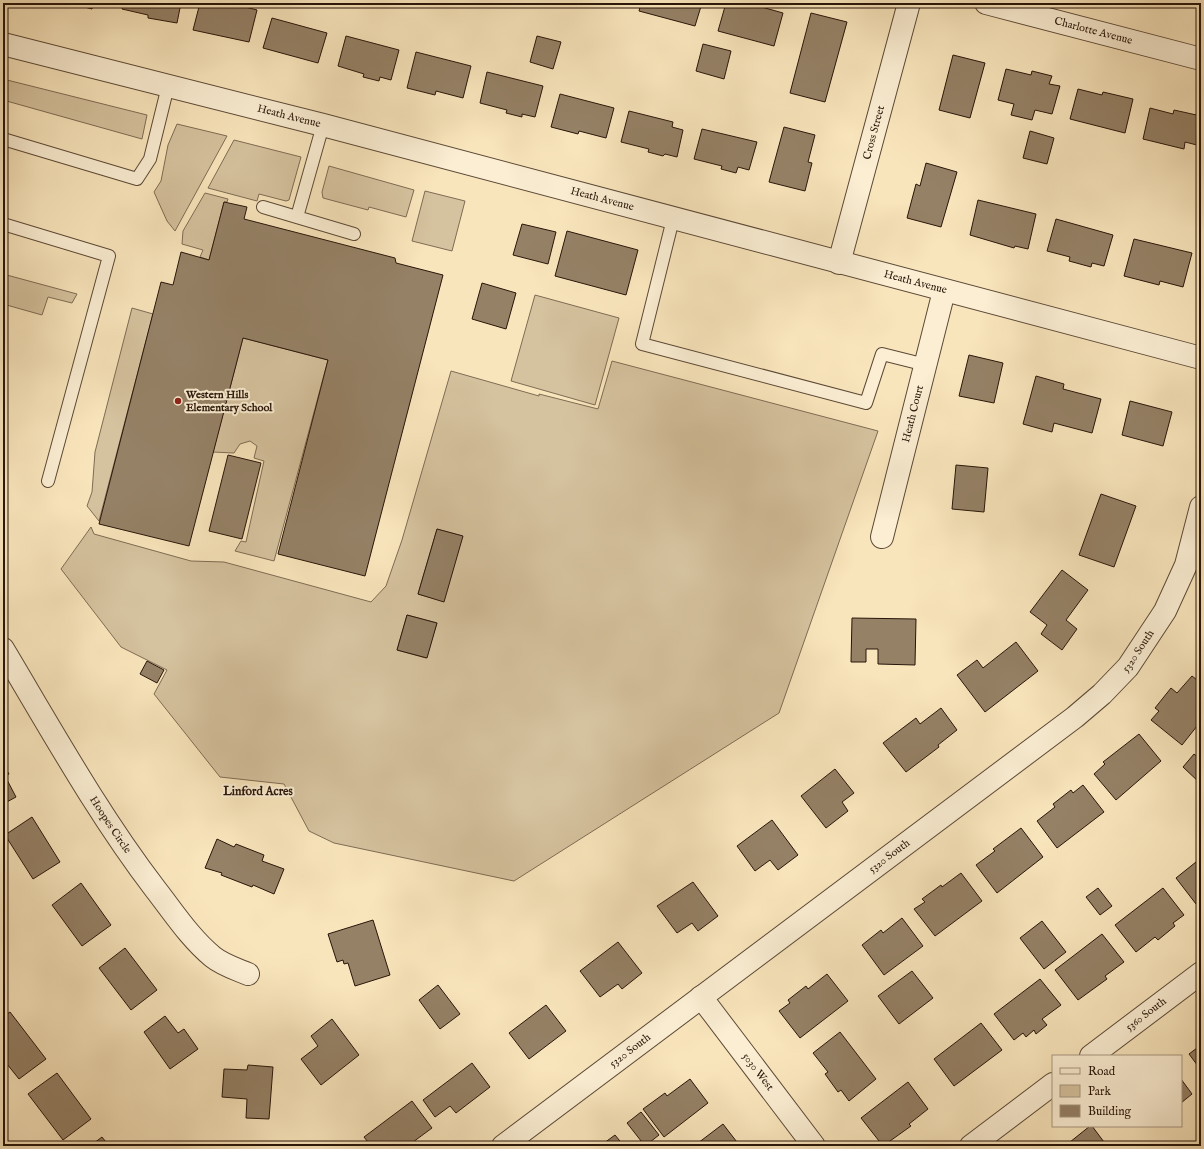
<svg xmlns="http://www.w3.org/2000/svg" width="1204" height="1149" font-family="'IM FELL English',serif">
<style>
.green{fill:#d5c29e;stroke:#7e6c54;fill-rule:evenodd}
.building{fill:#958166;stroke:#281509}
.lines{fill:none;stroke-linecap:round;stroke-linejoin:round}
.service-casing{stroke:#5c4936;stroke-width:14}
.minor-casing{stroke:#5c4936;stroke-width:24}
.service{stroke:#fbeed3;stroke-width:12}
.minor{stroke:#fbeed3;stroke-width:22}
.poi-dot{fill:#8f2418;stroke:#fbeed3;stroke-width:1.5}
.labels{text-anchor:middle;dominant-baseline:central;stroke-width:4;stroke-linejoin:round;paint-order:stroke}
.street-label{font-size:11px;fill:#281509;stroke:#fbeed3}
.poi-label{font-size:11px;font-weight:bold;fill:#281509;stroke:#fbeed3;text-anchor:start}
.neighbourhood-label{font-size:12px;font-weight:bold;fill:#281509;stroke:#fbeed3}
</style>
<rect width="100%" height="100%" fill="#f9e5bc"/>
<filter id="stains"><feTurbulence type="fractalNoise" baseFrequency=".005" numOctaves="4"/><feColorMatrix values="0 0 0 0 .2 0 0 0 0 .09 0 0 0 0 .02 0 0 0 .5 -.17"/></filter>
<radialGradient id="worn" r=".72"><stop offset=".6" stop-color="#630" stop-opacity="0"/><stop offset="1" stop-color="#630" stop-opacity=".3"/></radialGradient>
<!-- green -->
<path class="green" d="M3,79L147,115L142,139L3,100Z
M177,124L227,136L175,231L167,221L154,192L161,181L168,145Z
M234,140L301,157L289,200L286,201L259,194L257,201L208,188Z
M329,166L414,190L406,217L369,207L368,210L323,198L322,192Z
M425,191L465,201L452,251L412,241Z
M205,193L228,199L227,202H224L209,260L200,257L203,250L182,244L183,231Z
M3,274L77,294L72,303L48,297L42,315L3,304Z
M535,295L619,318L595,405L511,381Z
M132,308L153,314L99,521L87,506L92,492L95,452Z
M243,338L328,360L274,561L235,551L241,541L246,542L264,461L254,458L257,446L250,441L240,444L234,453L213,452Z
M612,361L878,431L779,713L514,881L334,843L309,831L284,784L220,777L154,694L167,670L121,647L61,569L91,527L94,534L191,561L224,562L371,602L386,586L402,540L451,371L539,396V394L598,409ZM437,529L462,536L443,601L418,594ZM407,615L437,623L426,658L397,650Z"/>
<!-- building -->
<path class="building" d="M70,3H93L92,9Z
M123,3H181L177,23L148,18V15L122,9Z
M200,3H230L257,10L249,42L193,30Z
M641,3H702L695,26L639,11Z
M726,3H758V6L783,13L774,46L718,31Z
M1188,3H1201V6Z
M811,13L847,22L825,102L790,93Z
M272,18L327,33L318,63L263,48Z
M346,36L399,50L391,80L380,77L379,81L363,77L364,74L338,66Z
M537,36L561,42L553,69L530,62Z
M703,44L731,51L724,79L696,71Z
M416,52L471,66L463,98L436,91L435,95L407,88Z
M953,55L985,63L970,118L939,110Z
M1006,69L1031,75L1032,71L1052,76L1049,84L1060,86L1052,114L1035,110L1032,120L1011,115L1014,104L998,100Z
M487,72L543,86L535,117L522,114V117L506,113L507,110L480,103Z
M1078,89L1102,95L1103,92L1133,99L1125,133L1070,119Z
M560,94L614,108L606,138L579,131L578,134L551,127Z
M1150,108L1173,114L1174,110L1201,116V146L1185,142L1184,149L1143,139Z
M629,111L673,122L672,127L683,130L677,157L665,154L663,156L648,152L649,149L621,142Z
M784,127L815,135L808,162L812,163L805,191L769,182Z
M702,129L757,142L749,170L738,167L736,173L721,169L722,166L694,159Z
M1030,131L1054,138L1047,164L1023,158Z
M926,163L957,172L941,227L907,218L916,184L920,186Z
M978,200L1036,214L1028,249L1015,246L1014,248L970,235Z
M224,202L247,207L244,219L395,258L396,263L443,275L365,576L278,554L328,360L243,338L189,546L99,524L161,282L173,285L181,252L209,260Z
M1056,219L1113,235L1104,266L1092,263L1091,267L1069,261L1070,257L1047,251Z
M522,224L556,232L548,264L513,255Z
M567,231L638,250L626,295L555,276Z
M1134,239L1192,253L1183,287L1160,281L1159,285L1124,276Z
M482,283L516,293L506,329L472,319Z
M969,355L1003,363L994,403L959,396Z
M1036,376L1064,384L1063,389L1101,399L1092,433L1054,423L1052,432L1023,424Z
M1130,401L1172,412L1163,446L1122,435Z
M228,455L261,463L242,539L209,531Z
M956,465L988,468L984,512L952,509Z
M1101,494L1136,506L1114,567L1079,555Z
M437,529L463,536L444,602L418,594Z
M1062,570L1088,590L1066,620L1077,629L1062,650L1041,634L1047,625L1030,612Z
M407,615L437,623L427,658L397,650Z
M852,618L916,619L915,665L878,664V649H866V662H851Z
M1016,642L1038,671L985,712L957,675L977,660L983,668Z
M147,661L164,670L157,683L140,674Z
M1192,676L1201,683V721L1182,745L1151,720L1159,711L1155,708L1171,688L1177,693Z
M941,708L957,730L938,745L939,747L906,772L883,743L916,718L920,724Z
M1139,734L1161,761L1116,800L1094,774L1105,764L1103,762Z
M1194,754L1201,760V784L1183,767Z
M3,764L9,774L5,776L16,797L3,804Z
M835,769L854,793L842,802L848,811L826,828L801,796Z
M1083,785L1104,812L1057,848L1037,821L1055,807L1053,804L1071,790L1073,793Z
M32,817L60,862L33,879L5,835Z
M772,820L798,855L778,870L770,860L755,871L737,846Z
M1021,828L1043,857L997,893L976,865L995,851L993,849Z
M217,839L234,847L236,844L264,855L262,861L284,869L274,894L253,885L252,887L221,875L222,873L205,868Z
M1201,858V900L1196,904L1176,878Z
M961,873L982,901L935,936L914,909L925,902L922,899L941,885L942,887Z
M693,882L718,916L698,931L692,923L677,933L657,906Z
M81,883L111,925L82,946L52,905Z
M1098,888L1112,906L1100,915L1086,897Z
M1163,888L1184,915L1173,923L1175,926L1158,940L1155,937L1136,952L1115,925Z
M902,918L923,946L884,975L862,945L881,930L883,933Z
M373,920L390,975L355,986L348,963L344,964L343,960L337,962L328,934Z
M1042,921L1066,952L1044,969L1020,938Z
M1102,934L1124,962L1105,976L1107,979L1078,1000L1055,970Z
M618,942L642,973L622,989L618,984L600,997L580,971Z
M125,948L157,990L131,1010L99,968Z
M912,971L933,998L899,1024L878,996Z
M827,974L848,1001L800,1038L779,1011L790,1003L788,1000L806,986L808,989Z
M1040,979L1061,1005L1042,1019L1047,1025L1036,1034L1034,1030L1026,1037L1023,1033L1014,1040L994,1014Z
M438,985L460,1014L440,1029L419,1000Z
M546,1005L566,1031L529,1059L509,1033Z
M10,1012L46,1059L19,1079L3,1059V1017Z
M165,1016L178,1033L184,1029L198,1049L170,1069L144,1032Z
M332,1019L359,1055L321,1085L301,1059L318,1046L311,1036Z
M981,1023L1002,1050L954,1086L934,1059Z
M840,1032L876,1079L849,1101L841,1090L838,1092L825,1074L828,1072L813,1053Z
M1201,1045V1070L1189,1054Z
M472,1063L490,1087L456,1113L450,1106L435,1117L423,1100Z
M248,1065L273,1067L269,1119L246,1118L247,1099L222,1097L224,1069L247,1070Z
M57,1073L91,1119L63,1140L28,1094Z
M690,1079L708,1103L664,1137L643,1109L665,1093L667,1096Z
M1181,1079L1192,1094L1181,1103Z
M908,1082L928,1109L909,1124L911,1126L883,1146L861,1118Z
M412,1101L432,1128L413,1142L415,1144L413,1146H371L364,1137Z
M641,1112L659,1135L645,1146L627,1123Z
M723,1124L740,1146H701L698,1143Z
M1092,1126L1107,1146H1065L1090,1126Z
M615,1135L624,1146H600Z
M102,1137L109,1146H90Z"/>
<g class="lines">
<!-- service casing -->
<g class="service-casing">
<path id="service" d="M3,139L137,179L150,159L168,86
M263,207L354,234
M297,217L323,125
M673,219L642,344L866,403L882,354L926,365
M3,224L109,256L48,481"/>
</g>
<!-- minor casing -->
<g class="minor-casing">
<g id="minor">
<path id="s1" d="M986,3L1201,59"/>
<path id="s2" d="M3,44L323,125L1201,358"/>
<path id="s3" d="M839,263L909,3"/>
<path id="s4" d="M882,537L944,291"/>
<path id="s5" d="M3,649C52,731 98,814 156,890C174,913 190,938 213,957C223,965 236,969 248,974"/>
<path id="s6" d="M701,997L814,1146"/>
<path id="s7" d="M1091,1056L1201,973"/>
<path id="s8" d="M503,1146L1075,717L1102,694L1128,667L1165,611L1186,565L1201,507"/>
<path d="M971,1146L1053,1084"/>
</g>
</g>
<!-- service -->
<use href="#service" class="service"/>
<!-- minor -->
<use href="#minor" class="minor"/>
</g>
<!-- markers -->
<circle class="poi-dot" cx="178" cy="401" r="4"/>
<g class="labels">
<!-- street labels -->
<g class="street-label">
<text stroke="none"><textPath href="#s1" startOffset="111">Charlotte Avenue</textPath></text>
<text stroke="none"><textPath href="#s2" startOffset="295">Heath Avenue</textPath></text>
<text stroke="none"><textPath href="#s3" startOffset="135">Cross Street</textPath></text>
<text stroke="none"><textPath href="#s2" startOffset="619">Heath Avenue</textPath></text>
<text stroke="none"><textPath href="#s2" startOffset="943">Heath Avenue</textPath></text>
<text stroke="none"><textPath href="#s4" startOffset="127">Heath Court</textPath></text>
<text stroke="none"><textPath href="#s8" startOffset="807">5320 South</textPath></text>
<text stroke="none"><textPath href="#s5" startOffset="206">Hoopes Circle</textPath></text>
<text stroke="none"><textPath href="#s8" startOffset="483">5320 South</textPath></text>
<text stroke="none"><textPath href="#s7" startOffset="69">5360 South</textPath></text>
<text stroke="none"><textPath href="#s8" startOffset="159">5320 South</textPath></text>
<text stroke="none"><textPath href="#s6" startOffset="94">5030 West</textPath></text>
</g>
<!-- poi labels -->
<g class="poi-label">
<text x="186" y="395">Western Hills<tspan x="186" dy="13">Elementary School</tspan></text>
</g>
<!-- neighbourhood labels -->
<g class="neighbourhood-label">
<text x="258" y="791">Linford Acres</text>
</g>
</g>
<!-- margin -->
<rect width="1204" height="1149" fill="none" stroke="#f9e5bc" stroke-width="16"/>
<rect x="4" y="4" width="1196" height="1141" fill="none" stroke="#281509" stroke-width="2"/>
<rect x="8" y="8" width="1188" height="1133" fill="none" stroke="#281509"/>
<!-- legend -->
<rect x="1052" y="1055" width="130" height="72" fill="#fbeed3" stroke="#a79782"/>
<rect x="1060" y="1068" width="20" height="6" fill="#fbeed3" stroke="#a79782"/>
<text x="1088" y="1075" font-size="12" fill="#281509">Road</text>
<rect x="1060" y="1085" width="20" height="12" fill="#d5c29e" stroke="#a79782"/>
<text x="1088" y="1095" font-size="12" fill="#281509">Park</text>
<rect x="1060" y="1105" width="20" height="12" fill="#958166" stroke="#a79782"/>
<text x="1088" y="1115" font-size="12" fill="#281509">Building</text>
<rect width="100%" height="100%" filter="url(#stains)"/>
<rect width="100%" height="100%" fill="url(#worn)"/>
</svg>
